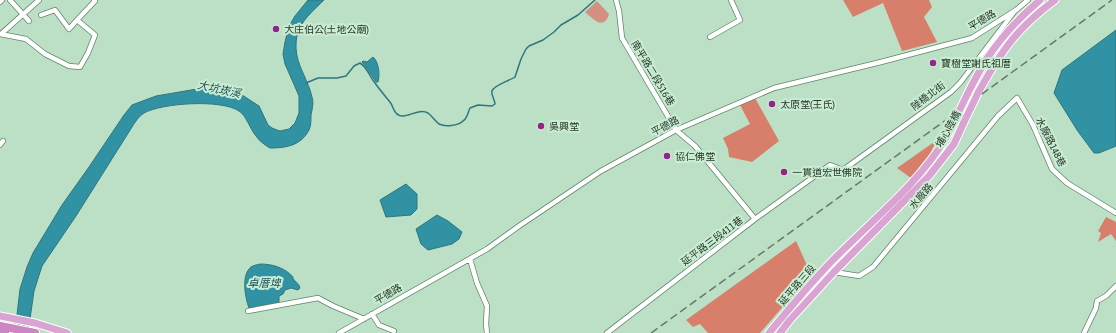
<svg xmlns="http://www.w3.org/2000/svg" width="1116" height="333" font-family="'Asap Condensed','Noto Sans TC',sans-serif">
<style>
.green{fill:#d49182}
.forest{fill:#d87f6c}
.water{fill:#3192a4;stroke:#2e7680}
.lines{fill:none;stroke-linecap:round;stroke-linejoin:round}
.stream{stroke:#2e7680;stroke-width:1.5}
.minor-casing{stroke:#62836b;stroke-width:6}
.primary-casing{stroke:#fff;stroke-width:9}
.trunk-casing{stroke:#fff;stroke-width:10}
.minor{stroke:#fff;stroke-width:4.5}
.primary{stroke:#d9a4d1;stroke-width:7}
.trunk{stroke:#cc86c2;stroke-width:8}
.rail{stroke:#637a69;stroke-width:1.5;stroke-dasharray:8 4;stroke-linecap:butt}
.primary-bridge-casing{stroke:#fff;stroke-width:9;stroke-linecap:butt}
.primary-bridge{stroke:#d9a4d1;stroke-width:7}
.poi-dot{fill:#932586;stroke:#c9edd2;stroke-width:1.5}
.labels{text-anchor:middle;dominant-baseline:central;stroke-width:4;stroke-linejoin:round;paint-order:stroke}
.street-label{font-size:10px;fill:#28362b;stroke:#c9edd2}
.poi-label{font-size:10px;fill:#28362b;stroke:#c9edd2;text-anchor:start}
.water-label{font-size:11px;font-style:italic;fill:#1c515c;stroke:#c9edd2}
</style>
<rect width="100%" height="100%" fill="#bce0c5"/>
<!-- green -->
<path class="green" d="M597,1L609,14C604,31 593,19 585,12Z"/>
<!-- forest -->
<path class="forest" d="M843,0H929L932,7L924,17L937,42L902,51L883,3L853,17Z
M755,98L779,141L752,162L729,157L728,149L723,138L750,124L740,105Z
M937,140L930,154L911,178L897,168Z
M1106,217L1116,222V241L1111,234L1098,242L1101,233L1098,231Z
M796,241L811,274L760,333H708L700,324L693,327L686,320Z"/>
<!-- water -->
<path class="water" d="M308,0H324C314,10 300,21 297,36C292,61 307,75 312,97C314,103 312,110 311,115C311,120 311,126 309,130C301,146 285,148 270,148C265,145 259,141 256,136C250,129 246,115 239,111C221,99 162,103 144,113C139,116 135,122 132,127L76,216L42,266L34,291L30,319L27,333H13L17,315L20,289L27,267L33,253L62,205L89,167L124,115L132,105L156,96L197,89H215L239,93L259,106L268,125L272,128L277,130L280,131L289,129L295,123L299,113V96L285,64L283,54L285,42L289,26L295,16Z
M1116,30V146L1099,153H1094L1077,130L1054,93L1062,70Z
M373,57C379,62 380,75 378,82H376L367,68L362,62L363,61L367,62Z
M406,184L417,194V209L411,215L386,217L380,200Z
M437,215L448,221L462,232L459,239L452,244L428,250L421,244L416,229Z
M260,264C271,264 283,267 291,275C294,277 292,277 294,280C297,283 299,284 300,288L298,290L291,288L285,290L283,294L279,296V303C269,304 259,306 249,308C245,297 241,275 251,267C254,265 257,265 260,264Z"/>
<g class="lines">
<!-- stream -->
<path class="stream" d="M306,83L318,78H337L346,76L354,66L360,63C367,67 370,77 375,83C380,90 385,96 390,102C393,106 393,110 396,113C404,122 417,107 428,113C432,116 435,121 439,124C445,127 458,126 463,121C467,119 468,112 470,108L478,105L492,106L495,104C495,100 491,96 492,91C494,85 509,81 515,77L521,59L526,49L529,46L543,40L554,32L561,25L578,15L595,0"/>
<!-- minor casing -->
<g class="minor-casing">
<path id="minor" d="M10,0L29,21
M616,0L619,11L622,38L676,130L695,146L755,219
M0,2L2,0
M77,20L95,1L94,0
M0,34L26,39L45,54L69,66L80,67L88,53L95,35L77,20L69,29L55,10L41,15
M1,34L39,0
M710,37L740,20L731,0
M0,145L3,141
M470,259L477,283L487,306L486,324L487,333
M827,266L834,272L859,276L873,267L998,116L1017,98L1033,125L1052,169L1067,183L1116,213
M248,311L318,298L333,306L364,319
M372,314L379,325L394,331
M339,333L487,249L519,226L601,171L676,130L774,88L881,62L972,38L1016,10L1028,0
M607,333L755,219L830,165L843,170L951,92L960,83L1014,12
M1084,333L1096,308L1097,301L1106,296L1116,286"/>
</g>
<!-- primary casing -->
<g class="primary-casing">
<path id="primary" d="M978,93C988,75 998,57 1012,40C1024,25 1039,12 1055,0
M967,95C973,83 979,71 986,60C1001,37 1020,17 1040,0
M0,316L35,323L67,333
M769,333C792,306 814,278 840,253C877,216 920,182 947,136
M780,333L790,320L834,272L929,176L954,144L964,122"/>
</g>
<!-- trunk casing -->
<g class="trunk-casing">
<path id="trunk" d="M0,326L35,333
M0,332L5,333"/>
</g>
<!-- minor -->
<use href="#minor" class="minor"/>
<!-- primary -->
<use href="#primary" class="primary"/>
<!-- trunk -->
<use href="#trunk" class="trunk"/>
<!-- rail -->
<path class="rail" d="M651,333L1112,0"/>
<!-- primary-bridge casing -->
<g class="primary-bridge-casing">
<path id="primary-bridge" d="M964,122L978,93
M947,136L967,95"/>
</g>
<!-- primary-bridge -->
<use href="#primary-bridge" class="primary-bridge"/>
</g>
<!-- markers -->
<g class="poi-dot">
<circle cx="276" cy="29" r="4"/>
<circle cx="933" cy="63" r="4"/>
<circle cx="772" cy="104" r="4"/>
<circle cx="541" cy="126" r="4"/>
<circle cx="667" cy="156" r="4"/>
<circle cx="784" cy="172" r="4"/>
</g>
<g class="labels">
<!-- street labels -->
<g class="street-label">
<text transform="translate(982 20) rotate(-31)">平德路</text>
<text transform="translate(653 73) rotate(59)">南平路二段516巷</text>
<text transform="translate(928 96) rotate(-37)">陸橋北街</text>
<text transform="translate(665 126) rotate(-27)">平德路</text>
<text transform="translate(948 129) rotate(-61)">埔心陸橋</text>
<text transform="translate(1051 142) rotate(63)">水廠路148巷</text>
<text transform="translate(921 196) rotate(-50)">水廠路</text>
<text transform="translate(712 241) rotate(-37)">延平路三段411巷</text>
<text transform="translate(797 285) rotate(-49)">延平路三段</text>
<text transform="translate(388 294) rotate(-30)">平德路</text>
</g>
<!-- poi labels -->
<g class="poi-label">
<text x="284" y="29">大庄伯公(土地公廟)</text>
<text x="941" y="63">寶樹堂謝氏祖厝</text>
<text x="780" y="104">太原堂(王氏)</text>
<text x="549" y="126">吳興堂</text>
<text x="675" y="156">協仁佛堂</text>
<text x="792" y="172">一貫道宏世佛院</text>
</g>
<!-- water labels -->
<g class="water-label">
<text transform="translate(219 89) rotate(12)">大坑崁溪</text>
<text x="264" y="283">卓厝埤</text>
</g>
</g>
</svg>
